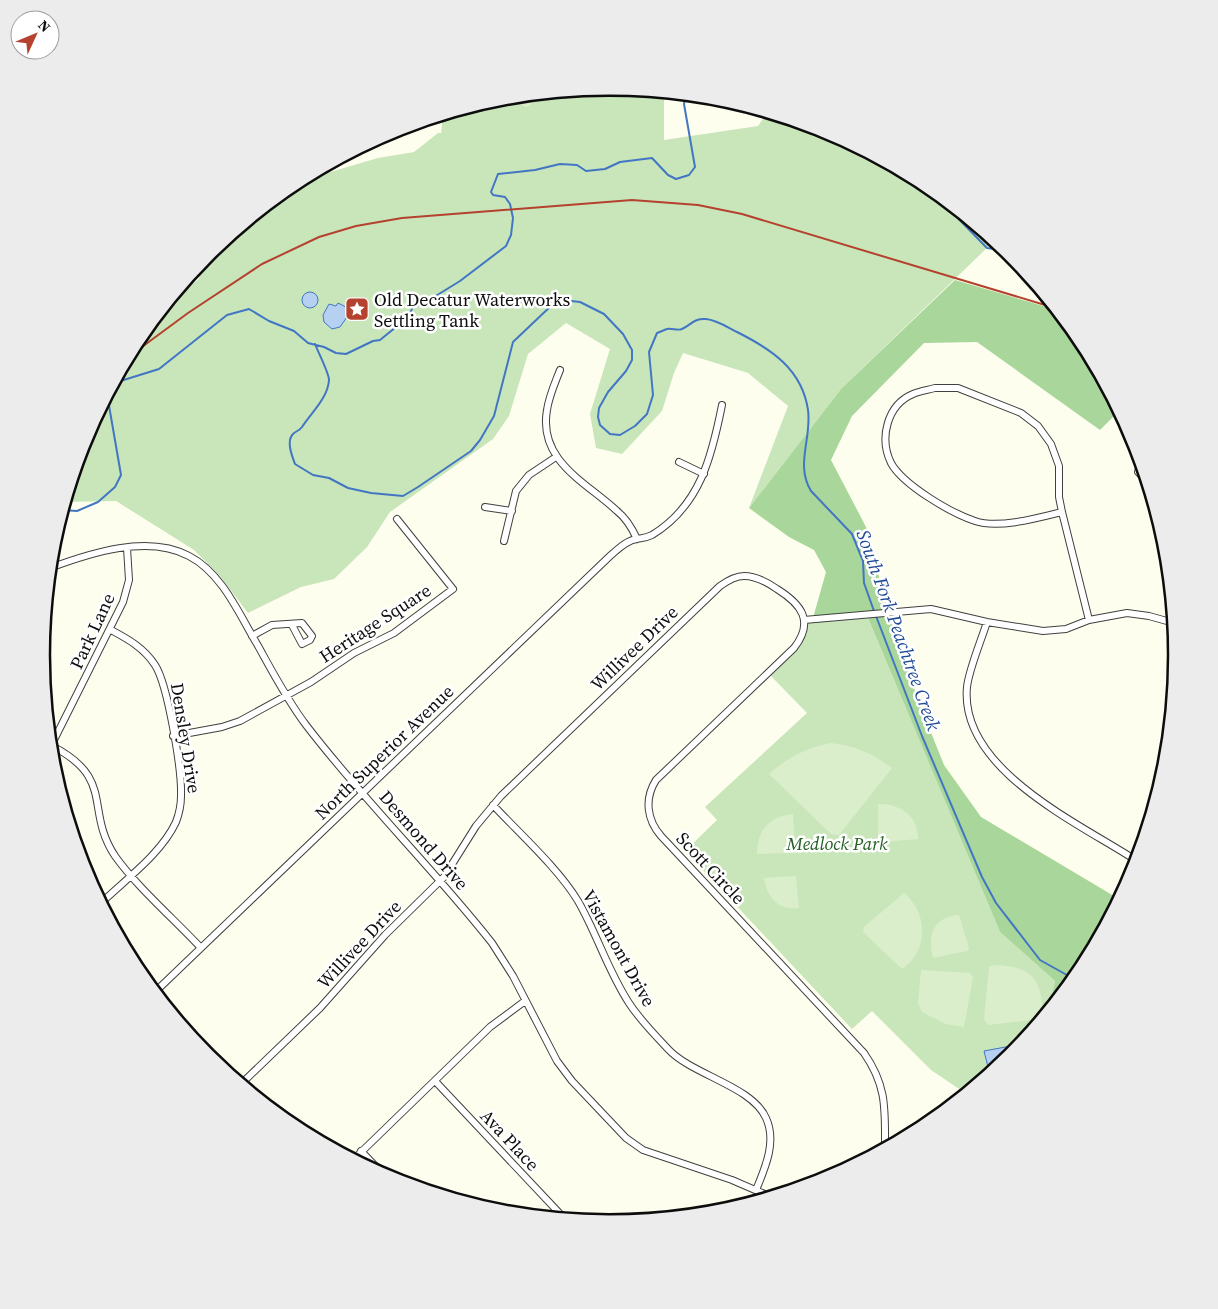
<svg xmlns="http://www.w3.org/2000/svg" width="1218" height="1309" font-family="'Source Serif 4',serif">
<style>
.green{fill:#c8e6ba}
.forest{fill:#a9d69a}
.pitch{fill:#dbeecb}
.water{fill:#b6d0f2;stroke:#4276c4}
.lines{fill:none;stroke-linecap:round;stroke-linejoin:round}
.stream{stroke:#4276c4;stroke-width:2}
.minor-casing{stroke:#404040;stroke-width:8}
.minor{stroke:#fff;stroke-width:6}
.rail{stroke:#b4422e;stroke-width:2}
.labels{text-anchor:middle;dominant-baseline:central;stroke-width:5;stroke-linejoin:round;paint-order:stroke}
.poi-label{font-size:18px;fill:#0d0d0d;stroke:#fff;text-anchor:start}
.street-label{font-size:18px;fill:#0d0d0d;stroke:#fff}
.park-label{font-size:18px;font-style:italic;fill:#226022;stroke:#fff}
.water-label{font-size:19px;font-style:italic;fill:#1f4a96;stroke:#fff}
.rim{fill:none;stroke:#0d0d0d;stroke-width:2.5}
</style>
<rect width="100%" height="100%" fill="#fefeee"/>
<!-- green -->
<path class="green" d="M609,87L664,92V140L758,126L768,112L827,130L925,183L971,221L991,244L841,389L749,508L788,406L748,373L683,353L674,373L662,411L622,454L596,448L590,414L610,349L566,323L528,354L509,416L493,439L390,512L367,547L334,579L301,587L248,613L220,576L194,550L116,501L65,502L85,437L137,339L166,304L199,279L203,259L208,253L293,183L378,158L414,152L438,133H441L443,114L499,98Z
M868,618L1000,932L1055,981L1049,1009L1010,1056L965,1093L931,1070L872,1011L852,1029L685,851L717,820L705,807L807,713L768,673L798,643L804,620Z"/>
<!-- forest -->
<path class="forest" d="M955,280L1057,310L1081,339L1119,411L1100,430L977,342L924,343L852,416L831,460L866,527L889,614L813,618L826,572L814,550L789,537L749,508L841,389Z
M889,615L920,705L944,765L981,817L1119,899L1081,970L1049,1009L1055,981L1000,932L868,618Z"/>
<!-- pitch -->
<path class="pitch" d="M542,93L529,106L525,107L521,103L526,95Z
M831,743C856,746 872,753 892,768L839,835L831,834L769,774C788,757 806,748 831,743Z
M878,804C899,803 919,816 918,839L881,842L878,840Z
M793,814L795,850L793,853L757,854C757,831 769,816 793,814Z
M794,876L796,877L799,908C778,911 767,897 764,878Z
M904,893C928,912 929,952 902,969L863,932L864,927Z
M959,915L969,948L967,951L933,958C928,934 932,918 959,915Z
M994,965C1032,966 1042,979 1043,1016L1041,1019L988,1025L984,1019L989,967Z
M921,970L970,973L973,977L964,1027L946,1024L922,1012L918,1003Z"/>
<!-- water -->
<path class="water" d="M302 300a8 8 0 1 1 16 0a8 8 0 1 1-16 0Z
M338,303L346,307L347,317L340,327L332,329L324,322L323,315L329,304L336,306Z
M1011,1046L1013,1053C1006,1062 997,1062 988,1067L984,1051Z"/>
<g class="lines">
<!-- stream -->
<path class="stream" d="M946,200V206L987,248L1008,251
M315,344C318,352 329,373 329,380C328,398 311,413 302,427C299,431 296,431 293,434C286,441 292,456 295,464L313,475L329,478L348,488L371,493L403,496L418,487L471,451L480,440L494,416L513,342L553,304L562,300L580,302L604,314L623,334L632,350V360L626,371L608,392L599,408L598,417L600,425L610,434L620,435L635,426L647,414L653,395L649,352L657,333C660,332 664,330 667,329C672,328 678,331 682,329C691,325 694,318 706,319C717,320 727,327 737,332C771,349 802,369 808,410C812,438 795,465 811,491L852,534L863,561L864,583L874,611
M114,383L159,369L227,315L249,309L269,321L294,331L308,343L324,347L336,353L346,354L373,341L380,340L396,327L404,316L410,314L413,306L421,305L460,281L506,246L511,235L513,218L510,204L505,197L493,195L491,192L498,174L535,170L560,164L577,165L586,171L605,169L620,162L652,158L668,175L676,179L689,175L695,167L684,104L686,94
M62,510L77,511L98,502L115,487L121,475L107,394
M876,616L922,736L982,877L996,903L1040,960L1074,979"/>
<!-- minor casing -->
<g class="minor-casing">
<path id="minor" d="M560,370C555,383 549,396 547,410C538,461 586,482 617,511C626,518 632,528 637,539
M935,388H958L1021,413L1038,426L1051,444L1059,466V497L1062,512C1038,518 998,529 975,521C951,513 903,485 891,463C879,438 887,405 913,394C920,391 928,390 935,388Z
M1141,461L1138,472L1147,481
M679,462L704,474
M485,507L512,511
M1062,512L1089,620
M504,541L516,491L529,475L556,457
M50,568C90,553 148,534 189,556C222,573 239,614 257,644C272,671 287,700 306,725C364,801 433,868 492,943L513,976L557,1061L572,1081L626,1138L643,1150L732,1180L769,1196
M804,620L931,609L987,622L1043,631L1066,629L1089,620L1127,613L1149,616L1174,623
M987,622C981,641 969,669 967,687C959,770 1081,824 1137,861
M252,636L272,625L302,623L312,636L310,640L302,644L292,625
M173,736L222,727L240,721L311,682L354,653L394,633L453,589L397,519
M52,746C116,779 84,809 115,856C137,887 174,919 201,948
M50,748L123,602L129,580L127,548
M493,805C519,833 558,868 578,901C597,934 608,971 629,1003C640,1020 654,1034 668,1049C692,1075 752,1086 766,1118C777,1142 765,1168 756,1190
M101,903C126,879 161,854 176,822C179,814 181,805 181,796C182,771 168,685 155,665C144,648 128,639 111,630
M155,992L611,555C618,549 627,540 637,539C642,538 646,538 652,535C700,506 712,456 722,405
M435,1081L564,1218
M241,1084L320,1008L385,935L444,877L476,826L501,796L720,586C727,581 735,576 744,576C756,576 767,582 777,589C801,604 815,621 794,648L656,780C644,799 647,820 661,836L864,1053C887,1086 885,1109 885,1148
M361,1151L384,1175
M354,1159L490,1027L525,1001"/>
</g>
<!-- minor -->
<use href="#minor" class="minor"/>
<!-- rail -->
<path class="rail" d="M127,358L188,313L262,264L319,237L356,226L402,218L632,200L698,205L742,214L1055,308"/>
</g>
<!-- icons -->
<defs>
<g id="sight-square" transform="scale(1.25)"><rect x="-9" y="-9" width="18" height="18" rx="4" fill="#b4422e" stroke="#fff"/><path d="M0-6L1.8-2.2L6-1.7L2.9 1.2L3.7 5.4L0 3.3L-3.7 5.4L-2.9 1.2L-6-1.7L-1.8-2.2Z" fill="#fff"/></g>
</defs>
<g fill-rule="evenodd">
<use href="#sight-square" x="357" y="309"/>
</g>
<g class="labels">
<!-- poi labels -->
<g class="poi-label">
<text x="374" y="299">Old Decatur Waterworks<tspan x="374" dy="21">Settling Tank</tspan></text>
</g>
<!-- street labels -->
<g class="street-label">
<text transform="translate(375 623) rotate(-33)">Heritage Square</text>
<text transform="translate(92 631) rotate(-65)">Park Lane</text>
<text transform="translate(634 648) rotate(-44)">Willivee Drive</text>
<text transform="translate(186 738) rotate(81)">Densley Drive</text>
<text transform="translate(384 752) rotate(-44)">North Superior Avenue</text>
<text transform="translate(424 840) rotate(49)">Desmond Drive</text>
<text transform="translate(711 868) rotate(47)">Scott Circle</text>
<text transform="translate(359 944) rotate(-47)">Willivee Drive</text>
<text transform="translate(619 948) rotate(61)">Vistamont Drive</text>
<text transform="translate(510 1140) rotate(47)">Ava Place</text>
</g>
<!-- park labels -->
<g class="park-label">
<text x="837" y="843">Medlock Park</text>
</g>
<!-- water labels -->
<g class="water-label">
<text transform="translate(899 630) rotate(70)">South Fork Peachtree Creek</text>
</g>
</g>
<!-- crop -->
<path d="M0 0H1218V1309H0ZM50 655a559 559 0 1 1 1118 0a559 559 0 1 1-1118 0Z" fill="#ececec" fill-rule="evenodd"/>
<path class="rim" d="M50 655a559 559 0 1 1 1118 0a559 559 0 1 1-1118 0Z"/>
<!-- north arrow -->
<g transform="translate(35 35) rotate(46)"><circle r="24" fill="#ffffff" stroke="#9e9e9e"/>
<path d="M0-4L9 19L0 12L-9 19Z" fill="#b4422e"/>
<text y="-8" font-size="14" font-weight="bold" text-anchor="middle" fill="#0d0d0d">N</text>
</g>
</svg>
